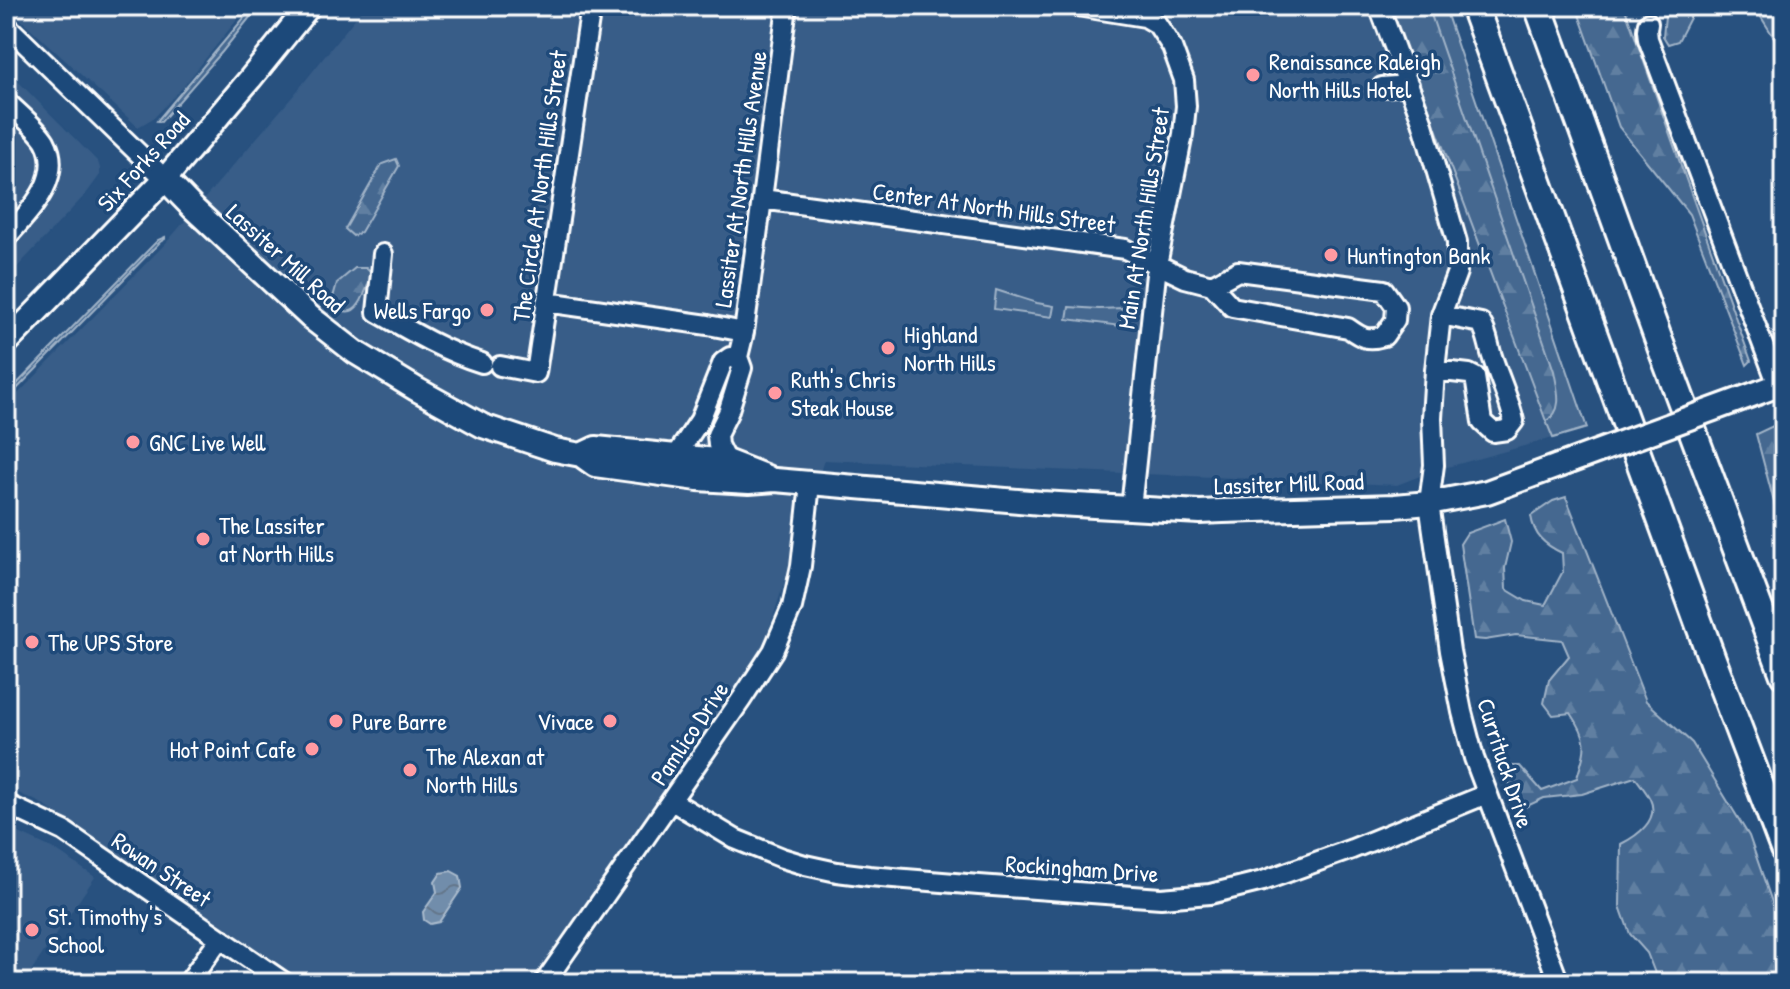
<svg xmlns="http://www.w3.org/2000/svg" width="1790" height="989" font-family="'Patrick Hand',sans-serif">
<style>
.built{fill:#375d88}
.grass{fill:#446890;stroke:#a2b4c8;stroke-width:2}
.forest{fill:url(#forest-firs);stroke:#a2b4c8;stroke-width:2}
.water{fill:url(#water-waves);stroke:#aabbcd;stroke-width:2}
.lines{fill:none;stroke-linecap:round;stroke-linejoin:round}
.minor-casing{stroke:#fff;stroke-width:24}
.major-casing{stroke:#fff;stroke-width:28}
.highway-casing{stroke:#fff;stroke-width:32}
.minor{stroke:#1f4a7a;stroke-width:18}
.major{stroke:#1f4a7a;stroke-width:22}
.highway{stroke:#1f4a7a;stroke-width:26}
.major-bridge-casing{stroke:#fff;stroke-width:28;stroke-linecap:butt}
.major-bridge{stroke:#1f4a7a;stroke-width:22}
.poi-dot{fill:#ff9aa2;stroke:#1f4a7a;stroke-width:3}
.labels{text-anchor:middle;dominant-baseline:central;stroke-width:7;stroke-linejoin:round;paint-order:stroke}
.poi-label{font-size:24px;fill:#fff;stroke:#1f4a7a;text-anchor:start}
.street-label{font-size:24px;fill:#fff;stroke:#1f4a7a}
</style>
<defs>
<pattern id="forest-firs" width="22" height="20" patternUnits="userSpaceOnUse" patternTransform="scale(2)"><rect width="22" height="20" fill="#446890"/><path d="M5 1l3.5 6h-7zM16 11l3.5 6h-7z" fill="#607fa1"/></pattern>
<pattern id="water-waves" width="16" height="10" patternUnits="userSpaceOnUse" patternTransform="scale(2)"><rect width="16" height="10" fill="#718dab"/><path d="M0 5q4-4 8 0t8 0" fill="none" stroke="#64768a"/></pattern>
</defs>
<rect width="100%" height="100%" fill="#28517f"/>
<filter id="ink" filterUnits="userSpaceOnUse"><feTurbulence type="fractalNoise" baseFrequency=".0125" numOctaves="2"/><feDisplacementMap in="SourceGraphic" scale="16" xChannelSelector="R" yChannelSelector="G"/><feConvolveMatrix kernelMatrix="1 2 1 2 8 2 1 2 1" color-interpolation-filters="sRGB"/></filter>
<g filter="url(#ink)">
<!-- built -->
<path class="built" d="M6,6H248L183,87L155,117L138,127Z
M365,6H1390L1553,438L1433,471L1397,485L824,460L763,648L533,983H306L39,802L6,788V406L165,244L293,96Z
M6,69L98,162L100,168V175L86,194L6,279Z
M6,827L54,849L95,877L23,983H6Z"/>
<!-- grass -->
<path class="grass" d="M254,6H259L222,52L161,122L157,121Z
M1428,6H1444L1587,428L1553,438L1546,421L1553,417Z
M165,237V239L160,242L6,400V395L158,240Z
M996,290L1037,303L1054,306L1052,317L994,309Z
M1069,307L1099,309L1123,308L1120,326L1067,319Z"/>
<!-- forest -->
<path class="forest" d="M1390,6H1428L1554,371C1557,388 1565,411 1546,421Z
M1576,6H1624L1751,361L1747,365L1689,214L1619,127Z
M1666,6H1708L1693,12L1678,41L1668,44L1663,36Z
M1754,6H1778L1784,17V59L1780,47Z
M396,159L399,166L361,232L353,236L345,229L382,164Z
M355,268H366L372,274C367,285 360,319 342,310C341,310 333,302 332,301L337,283Z
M1773,426L1784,442V540L1756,434Z
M1566,497L1646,701L1692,743L1749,836L1784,937V983H1657L1658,981L1647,953L1630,934L1620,906L1621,844C1637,836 1660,820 1650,799C1646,791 1640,784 1635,777L1582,794L1544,798L1521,809L1501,766H1520L1542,791L1577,778C1586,747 1590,741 1571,713L1553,715L1544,703L1549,680L1569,656L1562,640L1516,635L1485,640L1474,639L1460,544L1467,533L1505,519L1511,542L1505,568L1506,589L1526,601L1545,605L1563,571L1562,553C1545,545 1534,536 1531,516L1553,501Z"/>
<!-- water -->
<path class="water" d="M451,871L460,876L462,888L439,922L430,924L424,920L423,912L437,892L435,882L441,873Z"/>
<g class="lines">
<!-- minor casing -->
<g class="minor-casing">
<path id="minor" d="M1077,6L1145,17L1157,24L1172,47L1184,80L1186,106L1183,134L1157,265L1131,508
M1379,6L1422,121L1457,242V272L1441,315L1435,370L1432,418L1434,465L1429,503L1450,651L1462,712L1474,758L1559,983
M1648,23L1647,30L1648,39L1778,385
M6,25L165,179
M1382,87L1409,85
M6,101C17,112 37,128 45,141C65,178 28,213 6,238
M762,199L1125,249L1185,278L1212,285
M383,254L377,312C410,331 444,351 482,363
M1238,271L1384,290L1396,307L1395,320L1384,336C1367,341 1362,338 1348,328L1232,307L1212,285Z
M546,302L708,325L744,332
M500,366L536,373L591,6
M1435,370L1469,374L1475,377L1482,422L1493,432L1507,430L1514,421C1509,398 1498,376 1491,353C1488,342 1487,333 1481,323L1441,315
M676,456L700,420L723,362L730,357H738
M726,461L718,445L717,435L728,413L742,368L738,357L744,332L762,199L787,6
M672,801L735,839L782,858L805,865L837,872L869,876L979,885L1161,898L1210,894L1263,881L1352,849L1487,794
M6,804L64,831L285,983
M188,983L220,938
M544,983L741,700L773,651L792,607L801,566L810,484"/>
</g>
<!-- major casing -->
<g class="major-casing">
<path id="major" d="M165,179L194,209L310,317L355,352L416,389L483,426L555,450L581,455L595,465L698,479L749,482L775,480L1041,503L1200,512L1223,511L1395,506L1429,503L1487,492L1558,466
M6,343L165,179L250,79L309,6
M1760,392L1784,383
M581,455L596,448L726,461L767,477"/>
</g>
<!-- highway casing -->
<g class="highway-casing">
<path id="highway" d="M1474,6L1712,659L1784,849
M1538,6L1663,352L1784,675"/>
</g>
<!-- minor -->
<use href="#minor" class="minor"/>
<!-- major -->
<use href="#major" class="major"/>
<!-- highway -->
<use href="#highway" class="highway"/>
<!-- major-bridge casing -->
<g class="major-bridge-casing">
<path id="major-bridge" d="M1558,466L1760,392"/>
</g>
<!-- major-bridge -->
<use href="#major-bridge" class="major-bridge"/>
</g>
</g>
<!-- markers -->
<g class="poi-dot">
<circle cx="1253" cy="75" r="8"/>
<circle cx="1331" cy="255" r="8"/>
<circle cx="487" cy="310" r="8"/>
<circle cx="888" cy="348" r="8"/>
<circle cx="775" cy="393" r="8"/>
<circle cx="133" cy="442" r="8"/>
<circle cx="203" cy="539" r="8"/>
<circle cx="32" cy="642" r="8"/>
<circle cx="336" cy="721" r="8"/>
<circle cx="610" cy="721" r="8"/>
<circle cx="312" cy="749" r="8"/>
<circle cx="410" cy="770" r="8"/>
<circle cx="32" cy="930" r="8"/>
</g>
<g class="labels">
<!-- poi labels -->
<g class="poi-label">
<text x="1269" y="61">Renaissance Raleigh<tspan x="1269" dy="28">North Hills Hotel</tspan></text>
<text x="1347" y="255">Huntington Bank</text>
<text x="471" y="310" text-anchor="end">Wells Fargo</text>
<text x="904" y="334">Highland<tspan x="904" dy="28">North Hills</tspan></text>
<text x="791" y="379">Ruth's Chris<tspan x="791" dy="28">Steak House</tspan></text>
<text x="149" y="442">GNC Live Well</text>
<text x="219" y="525">The Lassiter<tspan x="219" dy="28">at North Hills</tspan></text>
<text x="48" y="642">The UPS Store</text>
<text x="352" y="721">Pure Barre</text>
<text x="594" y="721" text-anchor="end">Vivace</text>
<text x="296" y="749" text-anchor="end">Hot Point Cafe</text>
<text x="426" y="756">The Alexan at<tspan x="426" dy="28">North Hills</tspan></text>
<text x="48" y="916">St. Timothy's<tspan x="48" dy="28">School</tspan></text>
</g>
<!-- street labels -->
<g class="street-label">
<text transform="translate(143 161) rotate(-48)">Six Forks Road</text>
<text transform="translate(740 179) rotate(-82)">Lassiter At North Hills Avenue</text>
<text transform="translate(539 186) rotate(-82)">The Circle At North Hills Street</text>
<text transform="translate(994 207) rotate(8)">Center At North Hills Street</text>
<text transform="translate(1143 218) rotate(-81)">Main At North Hills Street</text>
<text transform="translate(286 258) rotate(42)">Lassiter Mill Road</text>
<text transform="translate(1289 483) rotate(-2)">Lassiter Mill Road</text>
<text transform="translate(689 733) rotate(-56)">Pamlico Drive</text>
<text transform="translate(1506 763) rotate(72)">Currituck Drive</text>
<text transform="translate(1082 868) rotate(4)">Rockingham Drive</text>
<text transform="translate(162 869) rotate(34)">Rowan Street</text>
</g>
</g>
<!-- margin -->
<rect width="1790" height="989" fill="none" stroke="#1f4a7a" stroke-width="32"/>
<rect x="16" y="16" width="1758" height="957" fill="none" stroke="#fff" stroke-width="3" filter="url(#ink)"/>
</svg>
